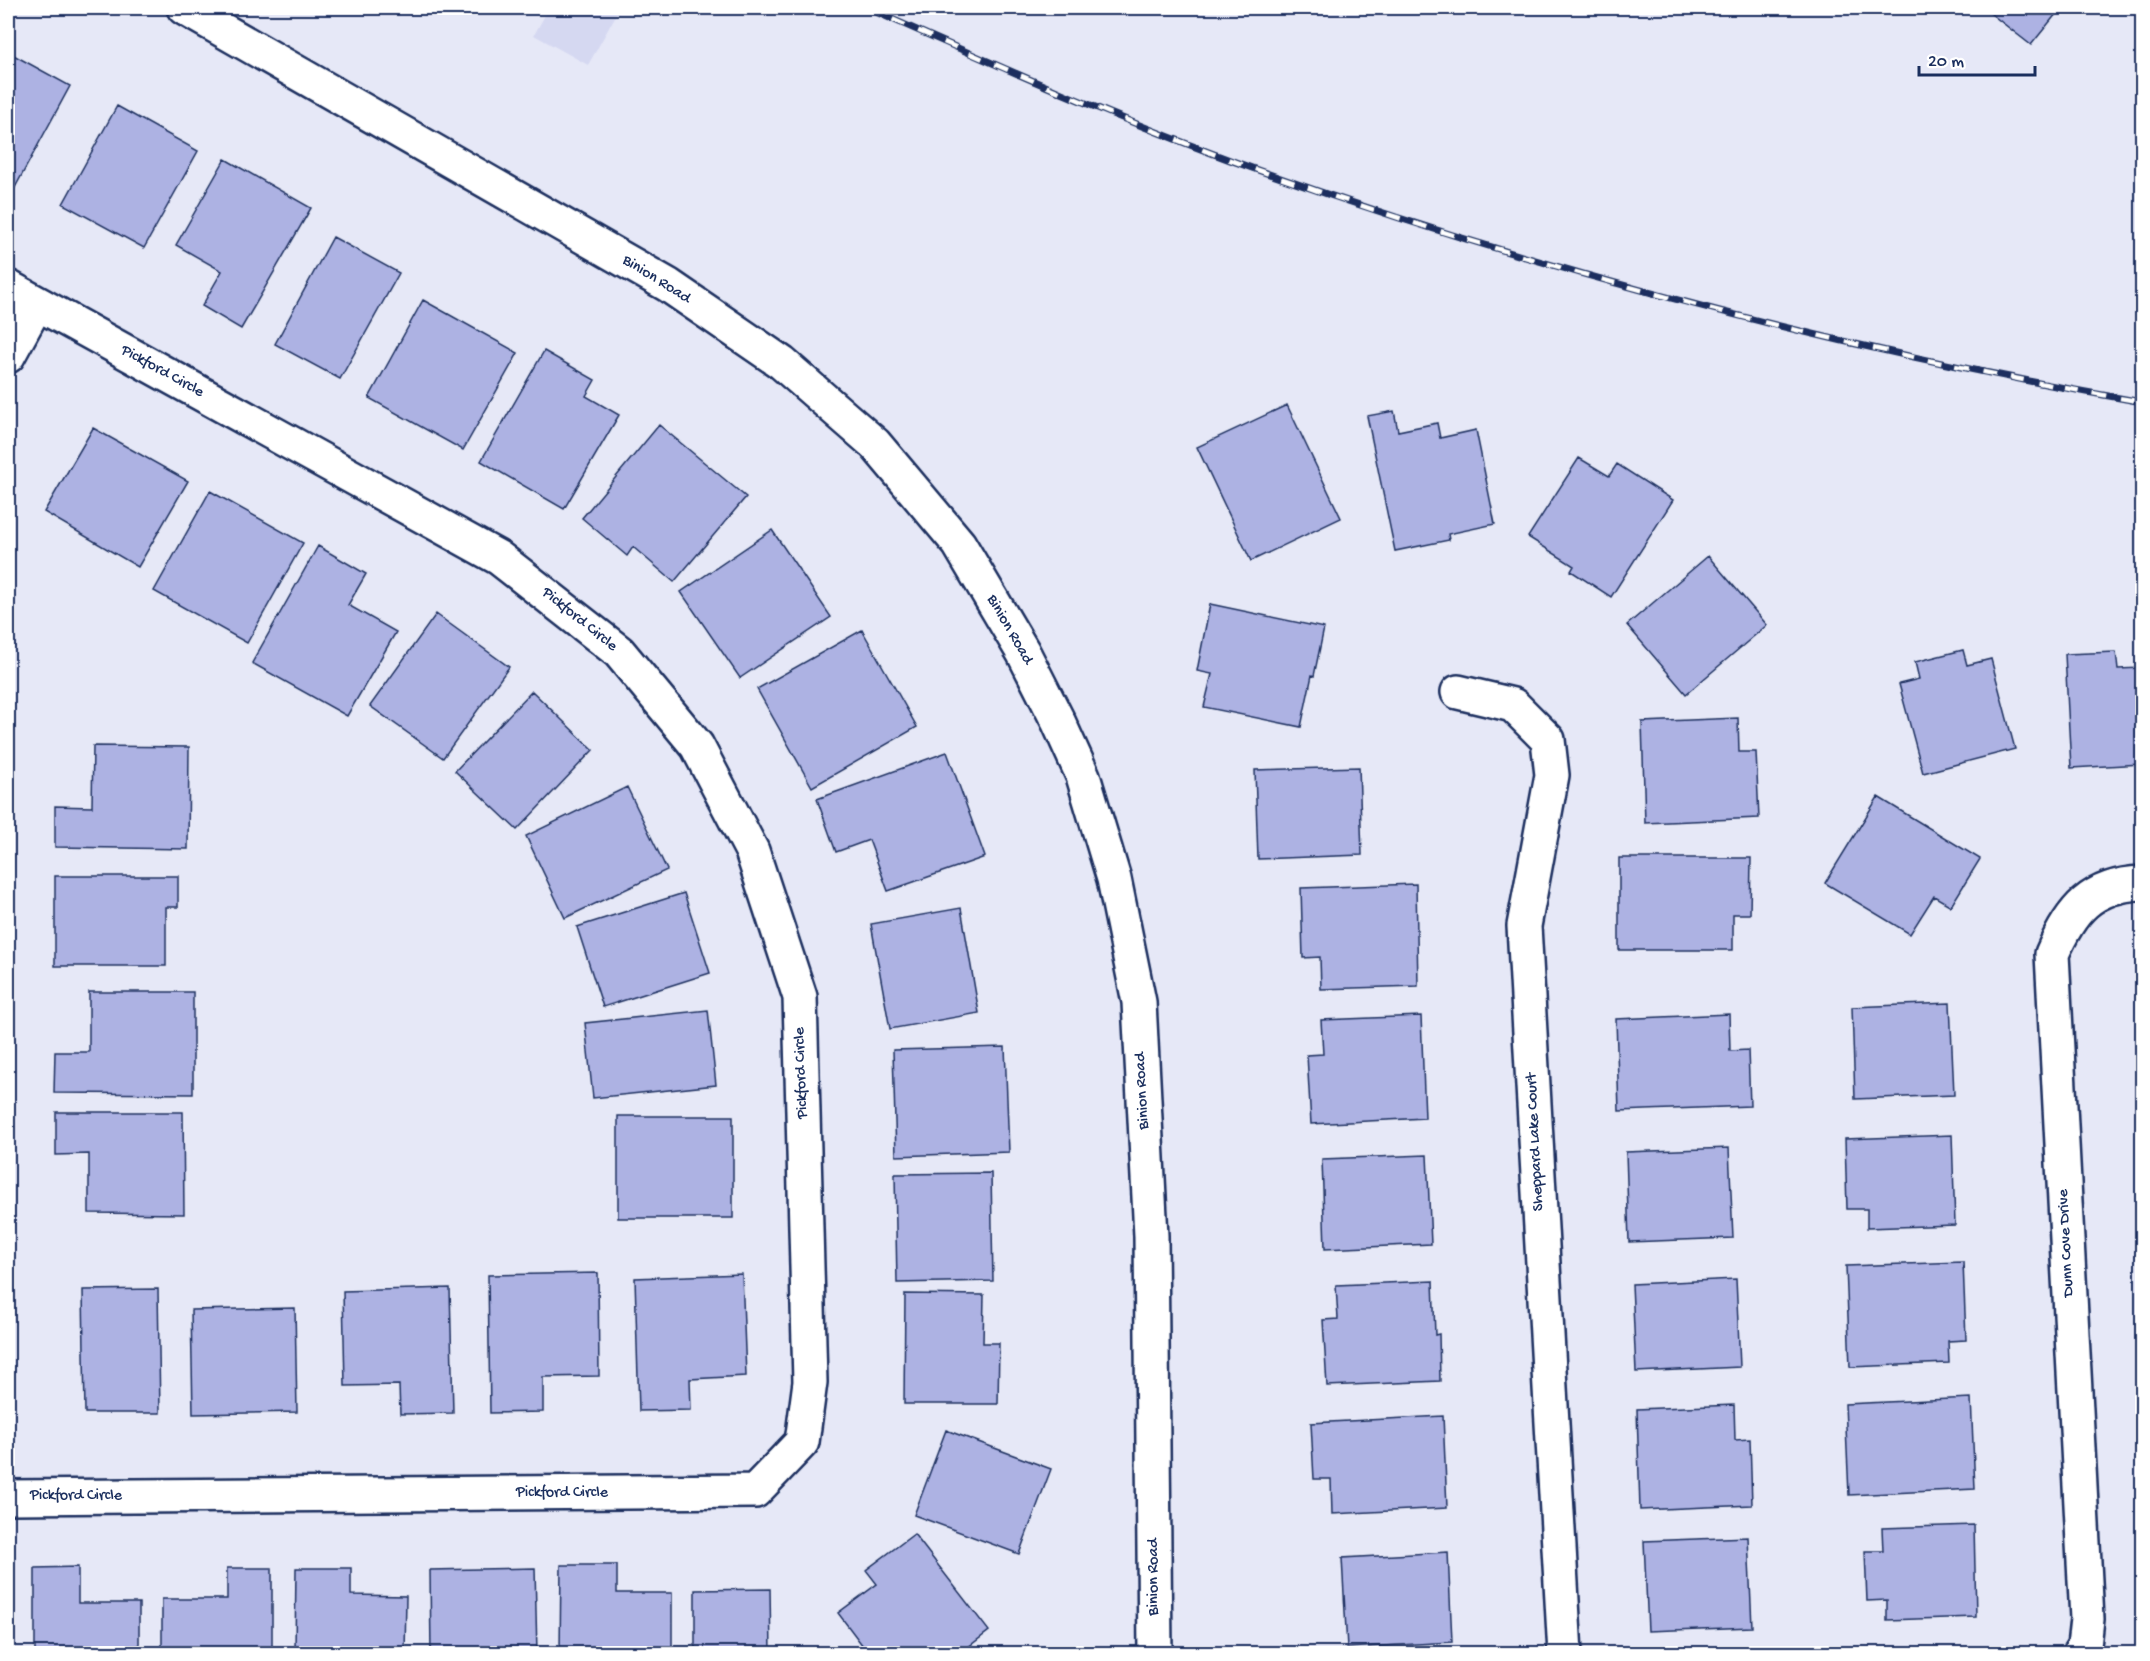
<svg xmlns="http://www.w3.org/2000/svg" width="2150" height="1661" font-family="'Gochi Hand',sans-serif">
<style>
.built{fill:#d5d8f1}
.building{fill:#adb2e3;stroke:#1b2f5e;stroke-width:1.5}
.lines{fill:none;stroke-linecap:round;stroke-linejoin:round}
.street-casing{stroke:#1b2f5e;stroke-width:38}
.secondary-casing{stroke:#1b2f5e;stroke-width:38}
.street{stroke:#fff;stroke-width:33}
.secondary{stroke:#fff;stroke-width:33}
.rail-casing{stroke:#1b2f5e;stroke-width:7}
.rail{stroke:#fff;stroke-width:4.5;stroke-dasharray:14;stroke-linecap:butt}
.labels{text-anchor:middle;dominant-baseline:central;stroke-width:4.5;stroke-linejoin:round;paint-order:stroke}
.street-label{font-size:16px;fill:#1b2f5e;stroke:#fff}
</style>
<rect width="100%" height="100%" fill="#e6e8f7"/>
<filter id="ink" filterUnits="userSpaceOnUse"><feTurbulence type="fractalNoise" baseFrequency=".0167" numOctaves="2"/><feDisplacementMap in="SourceGraphic" scale="12" xChannelSelector="R" yChannelSelector="G"/><feConvolveMatrix kernelMatrix="1 2 1 2 8 2 1 2 1" color-interpolation-filters="sRGB"/></filter>
<g filter="url(#ink)">
<!-- built -->
<path class="built" d="M549,8H620L588,65L534,35Z"/>
<!-- building -->
<path class="building" d="M1988,8H2061L2031,45L1986,10Z
M8,52L70,86L12,193L8,191Z
M117,106L198,151L144,248L63,204Z
M225,159L311,208L241,329L202,306L222,271L176,245Z
M333,237L399,273L340,379L275,344Z
M423,300L518,353L463,450L369,398Z
M544,351L595,380L586,396L619,415L564,509L481,461Z
M1287,405L1341,518L1251,561L1197,447Z
M1394,411L1398,431L1437,423L1440,438L1476,430L1495,524L1448,534L1449,540L1395,551L1367,416Z
M659,425L746,497L674,582L633,547L627,556L582,518Z
M93,428L188,481L138,567L44,512Z
M1579,458L1609,476L1617,464L1673,500L1611,597L1571,571L1574,566L1528,537Z
M210,491L303,543L247,643L154,591Z
M772,530L831,617L740,678L681,592Z
M318,546L366,574L348,605L396,632L347,716L252,663Z
M1708,556L1767,625L1686,694L1627,625Z
M1210,604L1324,628L1314,676L1312,675L1301,727L1204,707L1212,674L1197,671Z
M436,614L509,667L443,758L370,706Z
M862,630L917,727L812,787L757,689Z
M1963,650L1967,665L1991,659L2015,749L1923,773L1899,684L1919,679L1915,662Z
M2116,652L2118,669L2142,668V764L2071,768L2065,654Z
M532,691L593,750L517,830L455,771Z
M1738,718L1739,752H1756L1759,818L1645,823L1642,722Z
M93,746L189,747L188,849L55,847V806L92,807Z
M947,752L985,857L888,891L869,840L836,852L817,799Z
M1359,767L1362,855L1258,859L1255,770Z
M627,787L667,870L565,918L526,836Z
M1878,797L1980,859L1951,906L1934,896L1910,934L1825,883Z
M1619,858H1751L1750,914H1733V950H1619Z
M55,876H178V907H166V966H55Z
M1416,884L1418,986L1321,989L1320,957L1303,958L1301,888Z
M684,893L710,973L603,1007L577,927Z
M961,908L979,1013L890,1029L871,924Z
M2136,962H2142V1002H2138Z
M89,992H193V1094L54,1093L55,1052H89Z
M1950,1003L1954,1095L1855,1099L1852,1007Z
M708,1010L716,1085L593,1098L585,1023Z
M1729,1014L1730,1051L1748,1050L1750,1106L1619,1111L1616,1019Z
M1421,1016L1425,1118L1311,1124L1307,1055L1323,1054L1321,1020Z
M1005,1047L1009,1152L896,1156L893,1050Z
M56,1112H183L184,1214L89,1213V1154L56,1155Z
M618,1116H733V1218H618Z
M1952,1135L1955,1225L1867,1228V1209H1847L1845,1139Z
M1729,1148L1733,1238L1629,1242L1626,1152Z
M1427,1155L1431,1244L1325,1249L1322,1159Z
M991,1173L993,1281L897,1283L895,1174Z
M1963,1262L1966,1340L1948,1341L1949,1363L1850,1367L1846,1266Z
M598,1273L599,1376L543,1377V1412L490,1413L488,1275Z
M742,1274L746,1376L690,1379L691,1410L639,1411L635,1278Z
M1736,1279L1740,1367L1636,1372L1632,1284Z
M1433,1281L1435,1335L1439,1334L1440,1381L1327,1386L1323,1320L1338,1319L1336,1285Z
M450,1288L453,1413L400,1414L399,1385L345,1386L343,1291Z
M158,1289L160,1413H85L83,1290Z
M905,1294L984,1295L983,1343H999L998,1404H904Z
M295,1308L297,1412L193,1414L191,1310Z
M1971,1398L1975,1489L1849,1495L1845,1404Z
M1734,1405L1735,1440L1750,1439L1752,1505L1640,1510L1637,1409Z
M1443,1416L1447,1508L1332,1514L1331,1479H1314L1311,1423Z
M946,1430L1051,1469L1019,1554L914,1515Z
M1974,1525L1976,1617L1887,1620V1600L1867,1601L1865,1551H1883L1882,1528Z
M914,1534L989,1631L959,1654H869L838,1613L877,1584L866,1570Z
M1748,1537L1752,1627L1648,1631L1644,1541Z
M1448,1552L1452,1642L1347,1648L1342,1558Z
M561,1565H617V1593H672V1654H560Z
M78,1567V1603H139V1654H35V1568Z
M227,1568H272V1654H162V1599H227Z
M296,1568H351V1595L406,1596L405,1654H295Z
M535,1568L537,1654H431L430,1570Z
M770,1589L771,1654H695V1590Z"/>
<g class="lines">
<!-- street casing -->
<g class="street-casing">
<path id="street" d="M8,287L499,558L619,652L697,746L752,851L800,997L810,1382L802,1442L755,1491L8,1497
M8,356L37,303
M1458,692L1513,705L1548,740L1552,775L1524,926L1565,1654
M2079,1654L2084,1646L2087,1619L2052,954C2071,910 2091,885 2142,883"/>
</g>
<!-- secondary casing -->
<g class="secondary-casing">
<path id="secondary" d="M184,8L668,285L782,363L875,444L959,544L1023,652L1058,721L1083,776L1114,879L1139,1002L1151,1236L1155,1654"/>
</g>
<!-- street -->
<use href="#street" class="street"/>
<!-- secondary -->
<use href="#secondary" class="secondary"/>
<!-- rail casing -->
<g class="rail-casing">
<path id="rail" d="M867,8C994,64 1121,121 1252,168C1541,271 1840,349 2142,402"/>
</g>
<!-- rail -->
<use href="#rail" class="rail"/>
</g>
</g>
<g class="labels">
<!-- street labels -->
<g class="street-label">
<text transform="translate(656 280) rotate(32)">Binion Road</text>
<text transform="translate(162 372) rotate(29)">Pickford Circle</text>
<text transform="translate(579 620) rotate(39)">Pickford Circle</text>
<text transform="translate(1009 630) rotate(60)">Binion Road</text>
<text transform="translate(802 1073) rotate(-92)">Pickford Circle</text>
<text transform="translate(1143 1091) rotate(-93)">Binion Road</text>
<text transform="translate(1536 1142) rotate(-93)">Sheppard Lake Court</text>
<text transform="translate(2067 1243) rotate(-93)">Dunn Cove Drive</text>
<text x="562" y="1493">Pickford Circle</text>
<text x="76" y="1496">Pickford Circle</text>
<text transform="translate(1154 1577) rotate(-90)">Binion Road</text>
</g>
</g>
<!-- margin -->
<rect width="2150" height="1661" fill="none" stroke="#fff" stroke-width="30"/>
<rect x="15" y="15" width="2120" height="1631" fill="none" stroke="#1b2f5e" stroke-width="2" filter="url(#ink)"/>
<!-- scale -->
<path d="M1919 66v9h116v-9" fill="none" stroke="#1b2f5e" stroke-width="3"/>
<text x="1928" y="66" font-size="18" fill="#1b2f5e" stroke="#ffffff" stroke-width="4.5" paint-order="stroke">20 m</text>
</svg>
